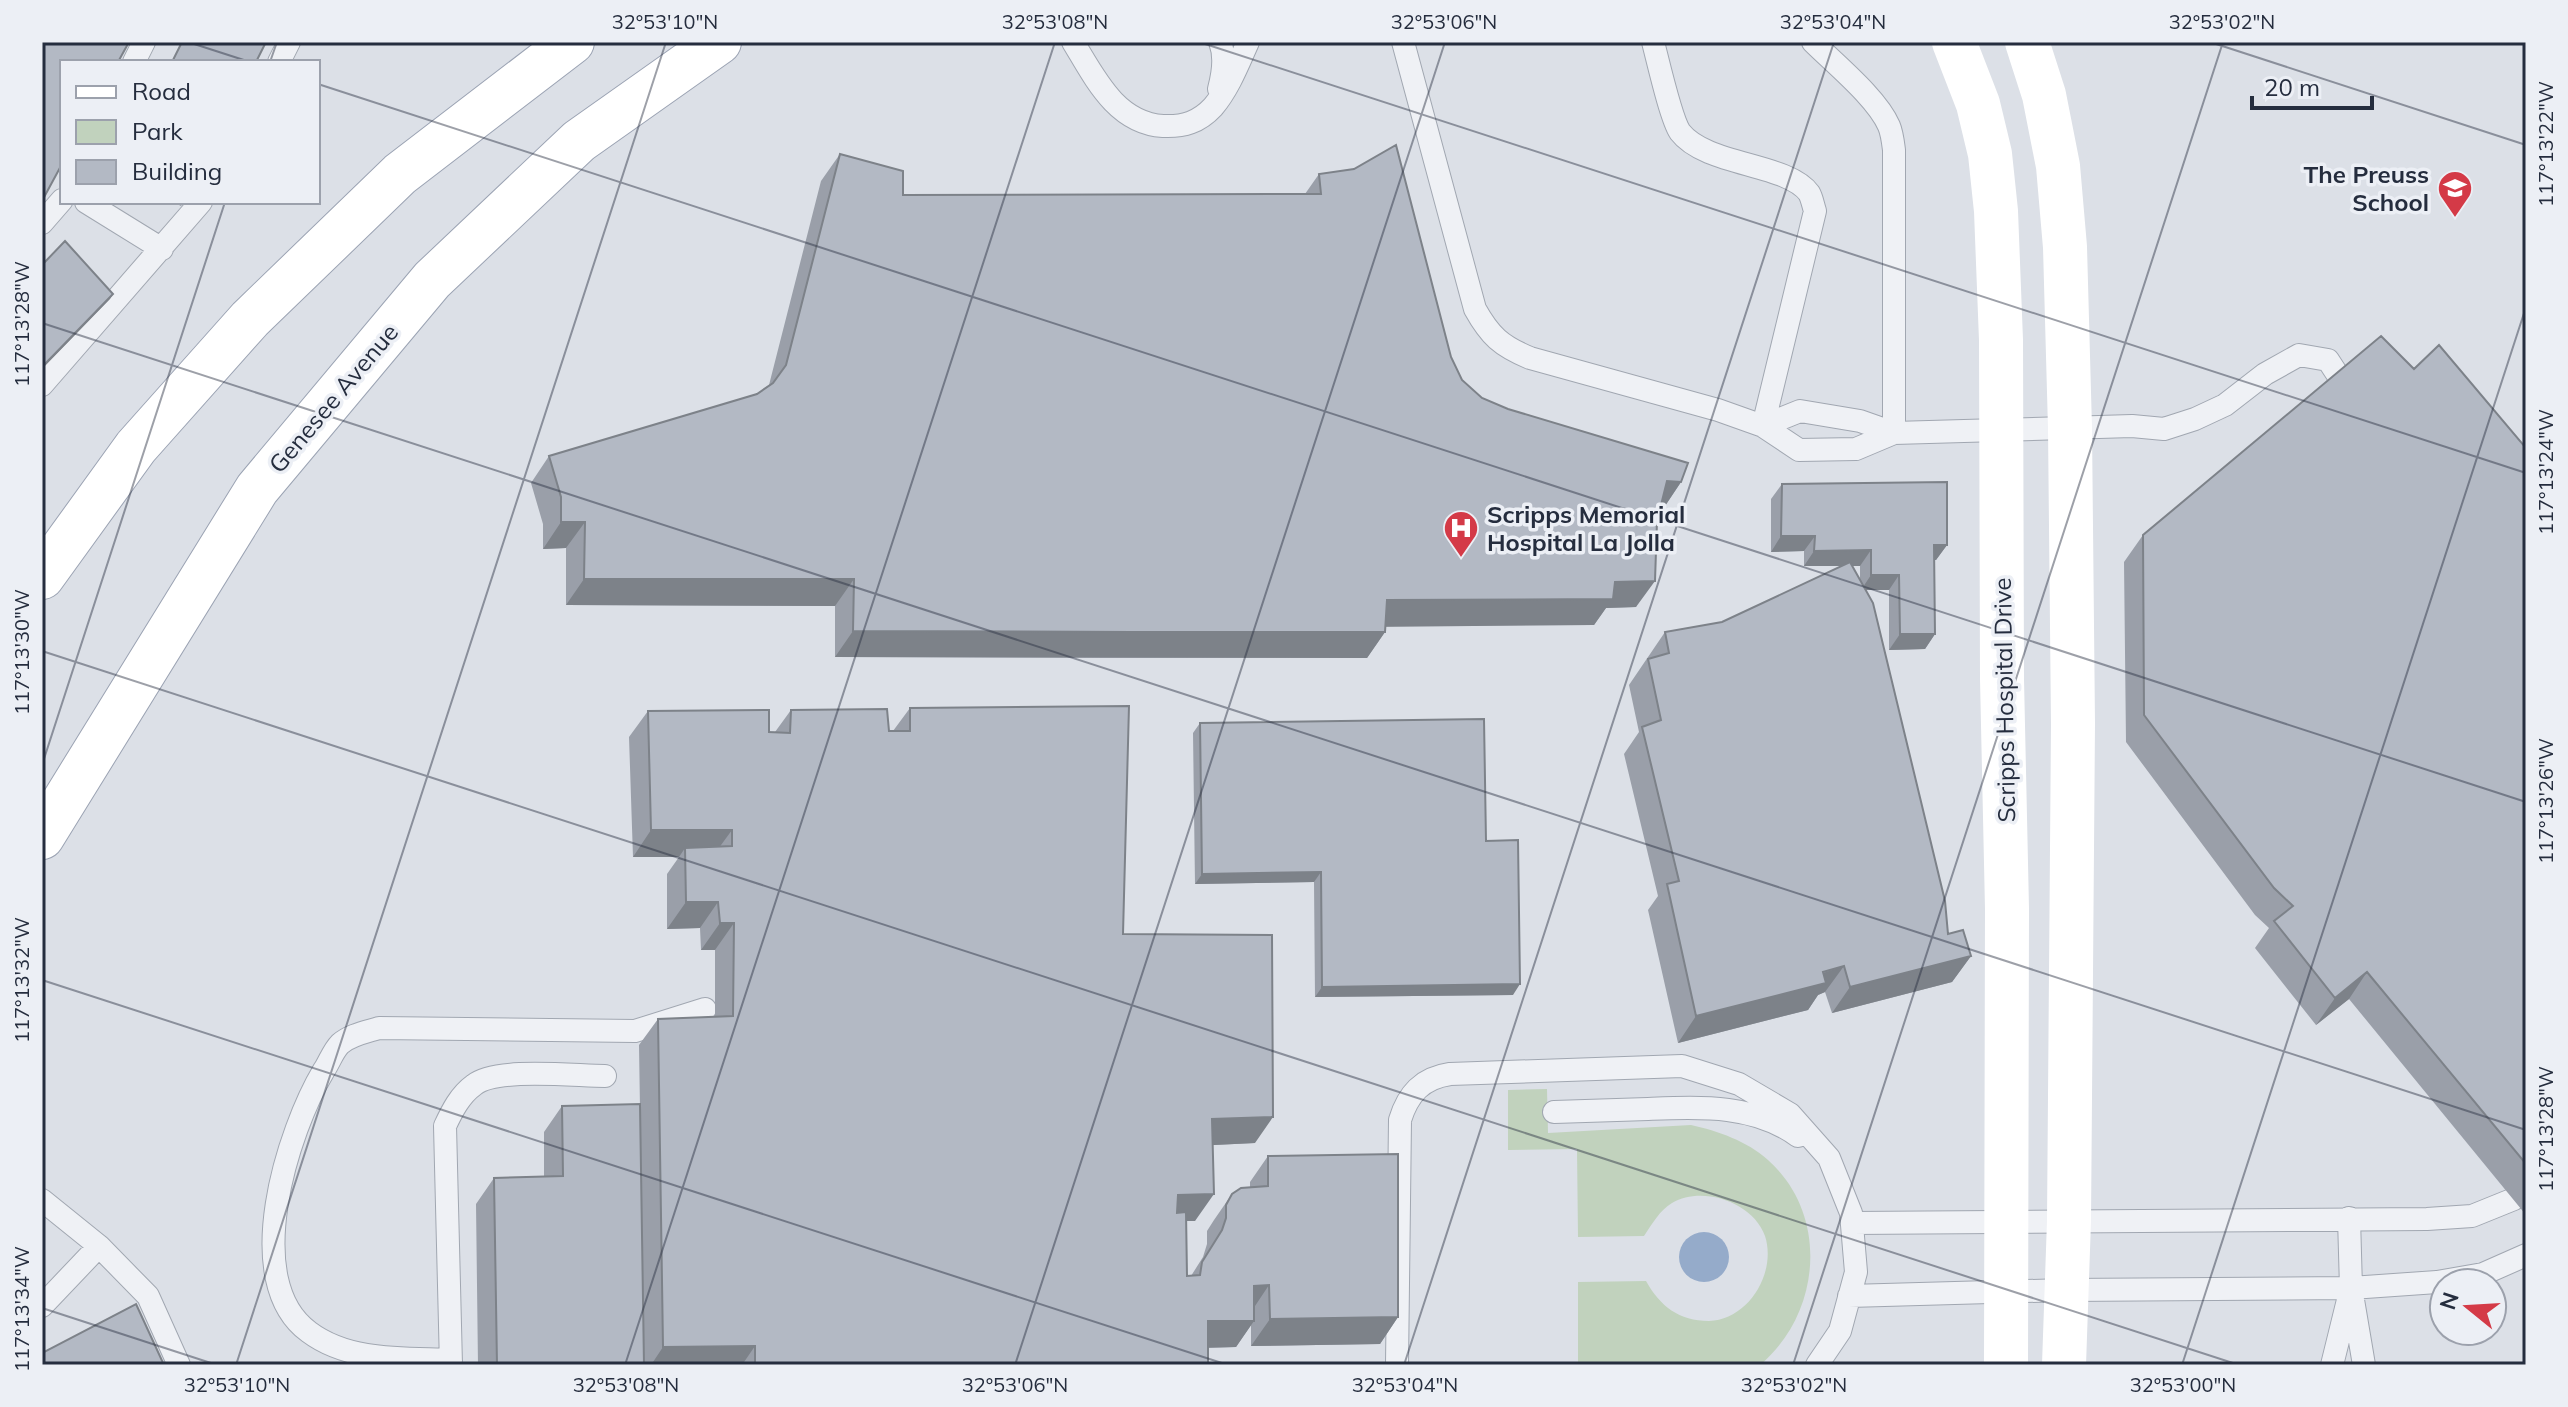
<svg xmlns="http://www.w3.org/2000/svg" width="2568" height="1407" font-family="Mulish,sans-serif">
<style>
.green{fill:#c1d2bd}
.water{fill:#95abca}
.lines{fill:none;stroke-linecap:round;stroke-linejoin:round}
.lane-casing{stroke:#a1a7b1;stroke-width:24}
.primary-casing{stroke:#9ba3b3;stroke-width:46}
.lane{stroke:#eff1f5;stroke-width:22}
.secondary{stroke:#fff;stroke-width:44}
.primary{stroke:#fff;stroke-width:44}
.wall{fill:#9a9fa9;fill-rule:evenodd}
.shaded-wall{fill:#7d8289}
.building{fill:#b3b9c4;stroke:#7d8289;stroke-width:2}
.ticks{fill:none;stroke:#252d3e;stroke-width:2;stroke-opacity:0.45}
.labels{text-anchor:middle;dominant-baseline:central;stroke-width:7;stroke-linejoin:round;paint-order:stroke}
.poi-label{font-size:24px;font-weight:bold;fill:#252d3e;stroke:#eceff5;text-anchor:end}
.street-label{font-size:24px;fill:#252d3e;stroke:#eceff5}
.neatline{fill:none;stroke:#252d3e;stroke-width:3}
.ticks-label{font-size:20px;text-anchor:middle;fill:#252d3e}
</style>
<rect width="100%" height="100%" fill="#dce0e7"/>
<!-- green -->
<path class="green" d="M1547,1089L1548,1133L1691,1125C1718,1131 1747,1141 1768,1160C1830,1215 1821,1314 1760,1365H1578V1282L1646,1281C1660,1306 1679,1321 1709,1321C1748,1320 1777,1273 1765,1236C1753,1202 1702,1185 1672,1203C1660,1210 1652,1224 1644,1236L1578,1237L1577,1149L1508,1150V1090Z"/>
<!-- water -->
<path class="water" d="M1679 1257a25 25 0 1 1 50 0a25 25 0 1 1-50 0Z"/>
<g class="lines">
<!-- lane casing -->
<g class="lane-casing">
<path id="lane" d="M1073,42C1095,78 1116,123 1163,126C1184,127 1199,122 1213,107C1229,88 1238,64 1248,42
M1403,42L1475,309C1490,336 1501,346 1530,358L1718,410L1763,426L1815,211C1813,205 1812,198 1809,193C1787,163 1706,166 1680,132C1671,119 1658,61 1653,42
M1813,42C1835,64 1877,98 1889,126C1892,133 1893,142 1894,150V433L2132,426L2164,429L2195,419L2225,405L2265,374L2299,355L2328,360L2341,380
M134,62L144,42
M279,62L289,42
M1219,89C1223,74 1226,57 1220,42
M86,202L162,249
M42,223L62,200
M42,385L201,202
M1763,426L1799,450L1856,449L1894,433
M1763,426L1800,411L1860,421L1894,433
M1554,1112C1585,1111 1616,1110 1648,1109C1700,1107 1754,1104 1798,1136
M42,1200L99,1246L148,1296L179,1365
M2349,1218L2351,1288L2364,1365
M1852,1223L2427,1219L2472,1216L2514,1199
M1849,1296L2065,1290L2351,1288L2437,1282L2483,1274L2526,1255
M42,1306L99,1246
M451,1360C404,1358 349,1362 309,1332C239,1281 288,1130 324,1070C329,1063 333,1051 340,1044C350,1035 366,1032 379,1028L635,1031L705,1009
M451,1365L445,1126C452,1111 460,1095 474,1085C496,1067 575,1076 605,1076
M1397,1365L1400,1120C1408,1094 1422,1078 1450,1074L1682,1066L1739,1084L1790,1114L1829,1158L1851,1213L1856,1272L1840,1331L1817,1365
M2332,1365L2349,1296"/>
</g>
<!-- primary casing -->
<g class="primary-casing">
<path id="primary" d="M42,577L136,447L250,319L400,174L572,42
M42,837L257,489L432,280L579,141L719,42"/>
</g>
<!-- lane -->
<use href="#lane" class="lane"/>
<!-- secondary -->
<path class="secondary" d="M1954,42L1978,104L1990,154L1996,211L2001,340L2002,679L2007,909L2006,1365
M2027,42L2044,95L2058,166L2065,247L2070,428L2073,724L2069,1221L2064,1365"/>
<!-- primary -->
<use href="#primary" class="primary"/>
</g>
<!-- wall -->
<path class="wall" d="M840,154L903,195L1305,194L1319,174L1451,357L1462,380L1482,398L1681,482L1663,509L1660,508L1636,607L1606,608L1594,625L1386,626L1385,632L1367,658H1113L835,657V606L566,605V548L543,549V524L531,483L549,456L757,394L769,385L821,181Z
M173,202H184L181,206Z
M2414,369L2526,448V1215L2349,999L2316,1025L2255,948L2269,928L2255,915L2126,742L2124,562L2143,535Z
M1782,484L1947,545L1936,560H1934L1935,634L1925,649L1889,650V590H1865L1948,934L1971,956L1952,982L1832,1013L1825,992L1818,995L1808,1010L1678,1043L1648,910L1658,896L1624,754L1639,732L1629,685L1665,632L1722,622L1841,566H1804V551L1771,552V499ZM1852,566H1860V581Z
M910,708L1123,934L1255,1143L1213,1145L1195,1221H1186L1187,1276H1191L1203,1257L1207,1244V1231L1214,1220L1232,1194L1250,1187V1182L1268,1156L1398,1317L1380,1344L1251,1346V1325L1236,1347L1208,1348V1365H644L639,1045L658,1019L715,1017V950H701L700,928L667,929V874L679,857H633L629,737L648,711L775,732L791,710L893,731Z
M1200,723L1486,841L1513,995L1315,997L1314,882L1195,884L1193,733Z
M562,1106L644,1365H478L476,1204L494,1178L544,1177V1132Z"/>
<!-- shaded-wall -->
<path class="shaded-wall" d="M113,294L110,299L42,369V367Z
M1667,481L1681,482L1663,509L1648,508Z
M561,522H585L566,548L543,549Z
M1781,536H1815L1804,551L1771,552Z
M1934,545H1947L1936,560H1923Z
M1871,550L1860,566H1804L1814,551Z
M1871,575H1899L1889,590H1861Z
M584,579H854L835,606L566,605Z
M1655,581L1636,607L1606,608L1594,625L1369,627L1387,600L1615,582Z
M853,631L1385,632L1367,658L835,657Z
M1900,634H1935L1925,649L1889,650Z
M651,830H732L713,856L685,848L679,857H633Z
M1321,872L1314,882L1195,884L1202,874Z
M686,902H718L700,928L667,929Z
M720,923H734L715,950H701Z
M1971,956L1952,982L1832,1013L1850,987Z
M1844,966L1825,992L1818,995L1808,1010L1678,1043L1696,1016Z
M2367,972L2349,999L2316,1025L2335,998Z
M1520,984L1513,995L1315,997L1322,987Z
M1273,1117L1255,1143L1194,1146L1212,1119Z
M1214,1194L1195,1221H1159L1178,1195Z
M1269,1285L1251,1312L1254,1286Z
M1398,1317L1380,1344L1251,1346L1270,1319Z
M1208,1321H1254L1236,1347L1189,1348Z
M755,1346L742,1365H651L663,1347Z"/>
<!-- building -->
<path class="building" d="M45,42H129L118,62H62V164L42,201V48Z
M182,42H266L256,62H172Z
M1396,145L1451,357L1462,380L1482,398L1508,409L1688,463L1681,482L1667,481L1657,521L1655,581L1615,582L1613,599L1387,600L1385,632H1132L853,631L854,579H584L585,522H561V497L549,456L757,394L773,383L786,365L840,154L903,171V195L1321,194L1319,174L1354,169Z
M65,241L113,294L42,367V265Z
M2381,336L2414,369L2439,345L2526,448V1164L2367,972L2335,998L2274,921L2293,906L2274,888L2144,715L2143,535Z
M1947,482V545H1934L1935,634H1900L1899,575H1871V550L1814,551L1815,536H1781L1782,484Z
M1850,562L1873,603L1945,901L1948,934L1963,930L1971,956L1850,987L1844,966L1823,972L1826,983L1696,1016L1667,884L1679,881L1642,727L1661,720L1648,659L1669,653L1665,632L1722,622Z
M1129,706L1123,934L1272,935L1273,1117L1212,1119L1214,1194L1178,1195L1177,1213L1186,1212L1187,1276L1200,1275L1202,1262L1222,1230L1226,1218V1205L1232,1194L1241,1188L1268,1186V1156L1398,1154V1317L1270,1319L1269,1285L1254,1286V1321H1208V1365H755V1346L663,1347L658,1019L733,1016L734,923H720L718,902H686L685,848L732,846V830H651L648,711L769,710V732L790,733L791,710L887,709L889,731H910V708Z
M1484,719L1486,841L1518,840L1520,984L1322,987L1321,872L1202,874L1200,723Z
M640,1104L644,1365H497L494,1178L563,1176L562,1106Z
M136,1304L164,1365H42V1353Z"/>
<!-- ticks -->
<path class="ticks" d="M188,42L250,62M1199,42L2526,473M2210,42L2526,145M270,62L277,42M318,84L2526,802M42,323L2526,1130M42,651L2239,1365M42,765L225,202M42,980L1228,1365M42,1308L217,1365M236,1365L666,42M625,1365L1055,42M1015,1365L1445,42M1404,1365L1834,42M1793,1365L2223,42M2182,1365L2526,307"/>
<!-- icons -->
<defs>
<g id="school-pin" transform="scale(1.8)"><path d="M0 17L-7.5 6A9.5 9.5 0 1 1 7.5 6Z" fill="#d43a47" stroke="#eceff5"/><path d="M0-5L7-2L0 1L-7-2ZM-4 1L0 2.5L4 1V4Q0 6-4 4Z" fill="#fff"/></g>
<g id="hospital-pin" transform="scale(1.8)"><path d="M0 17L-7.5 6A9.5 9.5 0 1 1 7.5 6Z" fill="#d43a47" stroke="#eceff5"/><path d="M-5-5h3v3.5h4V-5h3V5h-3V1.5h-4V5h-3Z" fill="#fff"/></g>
</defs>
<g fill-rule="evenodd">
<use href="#school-pin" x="2455" y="188"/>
<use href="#hospital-pin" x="1461" y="528"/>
</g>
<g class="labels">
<!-- poi labels -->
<g class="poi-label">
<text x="2429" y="174">The Preuss<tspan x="2429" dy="28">School</tspan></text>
<text x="1487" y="514" text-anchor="start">Scripps Memorial<tspan x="1487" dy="28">Hospital La Jolla</tspan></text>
</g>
<!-- street labels -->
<g class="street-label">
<text transform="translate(333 398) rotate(-50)">Genesee Avenue</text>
<text transform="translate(2004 700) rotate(-91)">Scripps Hospital Drive</text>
</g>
</g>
<!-- border -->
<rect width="2568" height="1407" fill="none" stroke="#eceff5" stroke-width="88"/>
<!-- legend -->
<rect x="60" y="60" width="260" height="144" fill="#eceff5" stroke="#9ca1ac" stroke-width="2"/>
<rect x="76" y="86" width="40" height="12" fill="#ffffff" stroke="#9ca1ac" stroke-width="2"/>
<text x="132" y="100" font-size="24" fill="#252d3e">Road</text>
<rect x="76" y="120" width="40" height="24" fill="#c1d2bd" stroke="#9ca1ac" stroke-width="2"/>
<text x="132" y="140" font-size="24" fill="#252d3e">Park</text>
<rect x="76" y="160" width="40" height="24" fill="#b3b9c4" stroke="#9ca1ac" stroke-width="2"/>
<text x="132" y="180" font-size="24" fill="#252d3e">Building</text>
<!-- north arrow -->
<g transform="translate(2468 1307) rotate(288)"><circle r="38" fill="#eceff5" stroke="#9ca1ac" stroke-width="2"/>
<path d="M0-6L14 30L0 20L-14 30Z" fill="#d43a47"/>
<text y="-12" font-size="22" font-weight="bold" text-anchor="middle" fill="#252d3e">N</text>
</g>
<!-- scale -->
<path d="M2252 96v12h120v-12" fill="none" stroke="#252d3e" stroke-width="4"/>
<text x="2264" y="96" font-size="24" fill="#252d3e" stroke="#eceff5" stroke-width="6" paint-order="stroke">20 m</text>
<rect x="44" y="44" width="2480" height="1319" class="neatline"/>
<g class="ticks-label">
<text x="665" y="29">32°53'10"N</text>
<text x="1055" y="29">32°53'08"N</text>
<text x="1444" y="29">32°53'06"N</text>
<text x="1833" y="29">32°53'04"N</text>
<text x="2222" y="29">32°53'02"N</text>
<text transform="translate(2546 144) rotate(-90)" y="7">117°13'22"W</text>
<text transform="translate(22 324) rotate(-90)" y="7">117°13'28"W</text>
<text transform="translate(2546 472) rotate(-90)" y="7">117°13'24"W</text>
<text transform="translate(22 652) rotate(-90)" y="7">117°13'30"W</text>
<text transform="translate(2546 801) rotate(-90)" y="7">117°13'26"W</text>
<text transform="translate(22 980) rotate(-90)" y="7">117°13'32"W</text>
<text transform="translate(2546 1129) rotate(-90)" y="7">117°13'28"W</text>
<text transform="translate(22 1309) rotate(-90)" y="7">117°13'34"W</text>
<text x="237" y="1392">32°53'10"N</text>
<text x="626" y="1392">32°53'08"N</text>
<text x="1015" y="1392">32°53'06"N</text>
<text x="1405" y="1392">32°53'04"N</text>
<text x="1794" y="1392">32°53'02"N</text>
<text x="2183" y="1392">32°53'00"N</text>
</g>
</svg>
